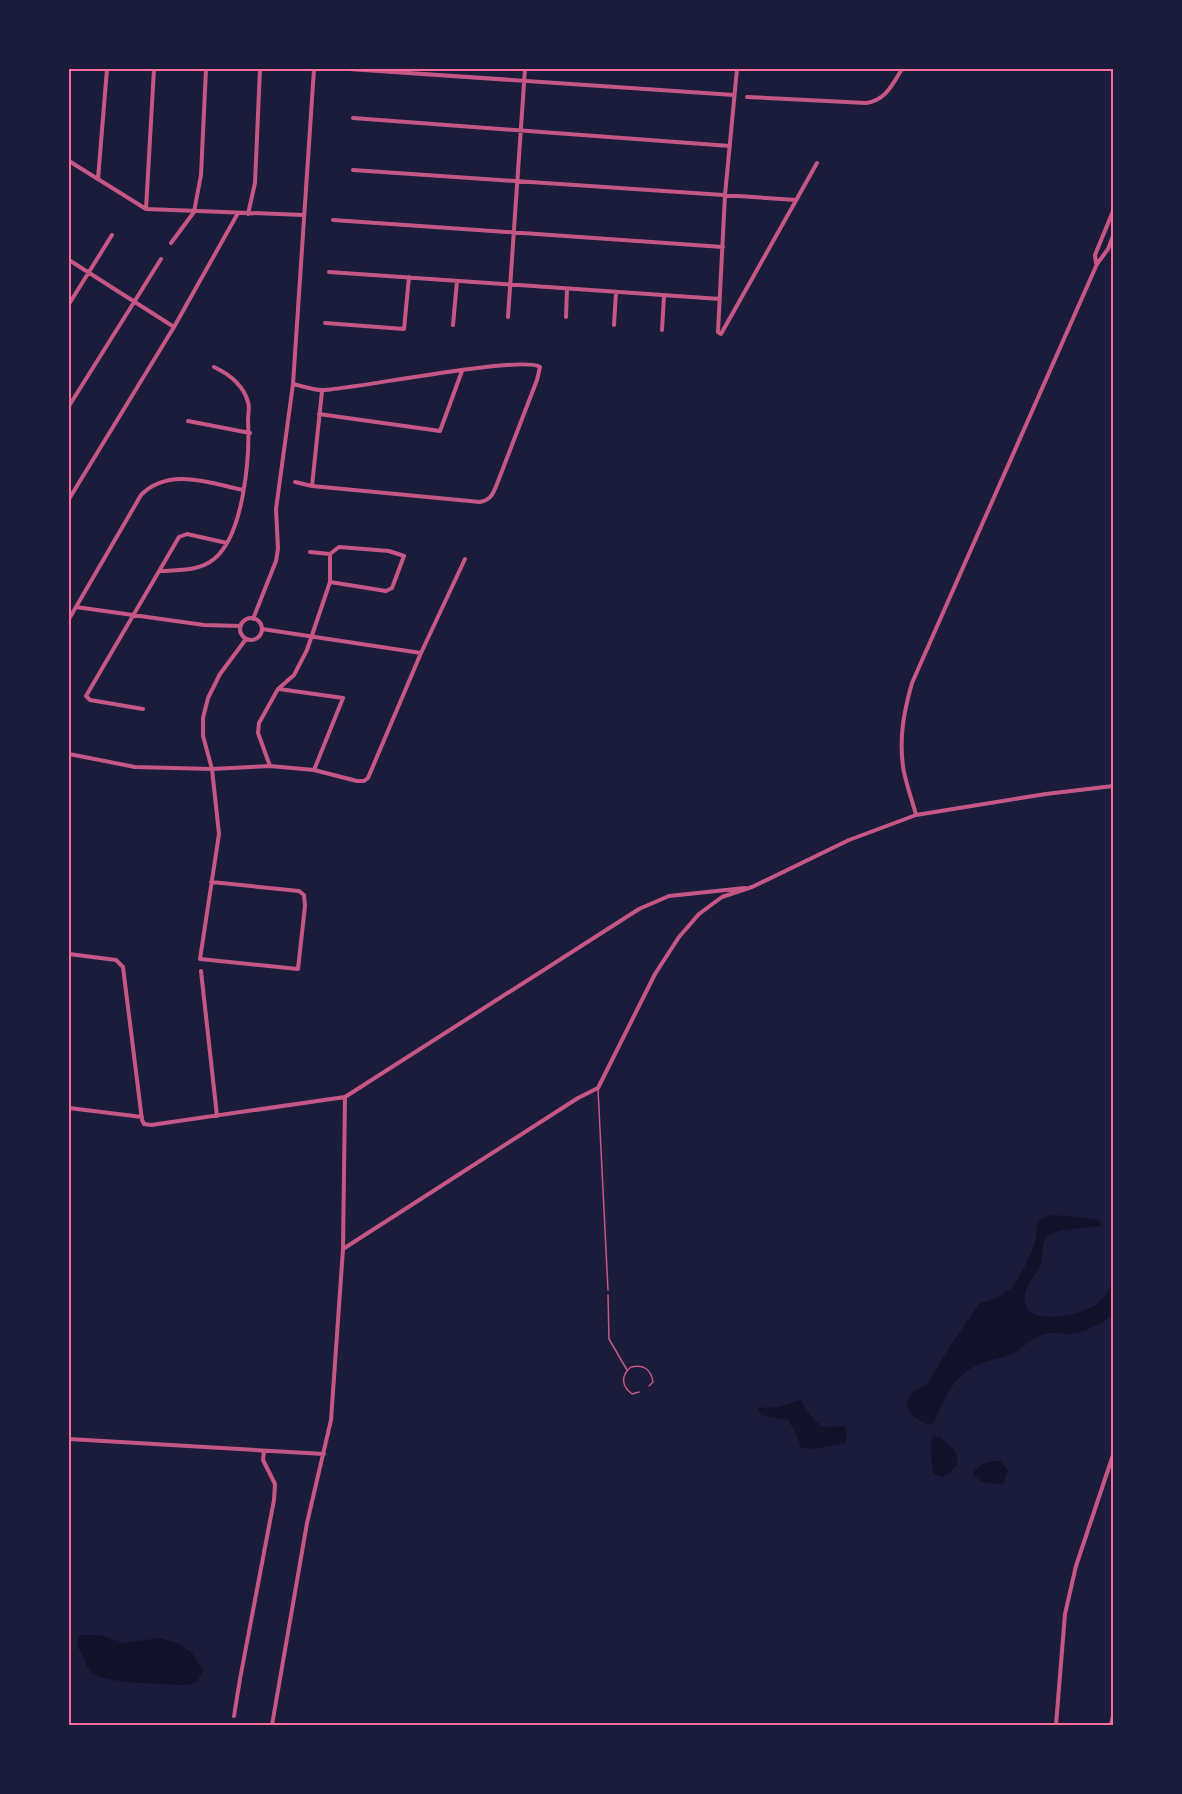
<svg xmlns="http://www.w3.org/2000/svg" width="1182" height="1794" font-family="'Libre Baskerville',serif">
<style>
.water{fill:#12122b}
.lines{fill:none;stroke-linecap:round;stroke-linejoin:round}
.service{stroke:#c65784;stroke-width:1.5}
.minor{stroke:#c65784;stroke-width:4}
.neatline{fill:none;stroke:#ff6b9d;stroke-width:2}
</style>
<rect width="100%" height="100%" fill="#1b1b3a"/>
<!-- water -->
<path class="water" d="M1053,1215L1096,1219L1100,1221L1101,1226C1090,1227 1049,1229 1045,1239C1041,1247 1044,1258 1040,1266C1035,1276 1027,1283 1025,1295C1019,1330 1081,1315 1096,1305C1103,1300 1108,1290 1113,1283V1314C1100,1325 1084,1333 1067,1334C1060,1334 1054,1332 1048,1333C1034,1335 1024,1348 1012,1354C1003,1358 994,1359 985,1362C953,1373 946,1396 933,1424L927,1425L913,1416L906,1403L915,1390L928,1384L945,1354L979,1304L999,1297L1013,1287L1025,1266L1035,1243L1038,1223L1043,1218Z
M800,1400L814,1420L823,1427L845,1426L847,1438L845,1443L814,1449L800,1447L798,1437L788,1420L761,1415L757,1408L779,1407Z
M939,1436C957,1452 969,1462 942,1477L934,1474C932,1465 929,1445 933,1437Z
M993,1461H1000L1008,1471L1004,1483C994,1485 981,1483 974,1476V1471L983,1464Z
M80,1635H100L124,1643L160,1638L177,1643L192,1653L203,1670L197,1682C193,1683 188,1685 183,1685C165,1684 109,1683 95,1675C87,1671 86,1662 83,1656C78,1647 75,1645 80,1635Z"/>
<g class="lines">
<!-- service -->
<path class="service" d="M598,1089L608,1290
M608,1295L609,1339L627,1370
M639,1392L632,1394C621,1386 621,1375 631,1367C643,1364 651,1369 653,1382L649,1386"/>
<!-- minor -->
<path class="minor" d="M349,69L734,95
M737,69L725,195L718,332L721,334L817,163
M747,97L866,103C886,100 892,85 902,69
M353,118L730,146
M69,161L146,209L304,215
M353,170L796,200
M98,179L107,69
M146,209L154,69
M248,214L255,183L260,69
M333,220L723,247
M171,243L194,212L201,175L206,69
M69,260L174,327
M1096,263L1095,255L1113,211
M329,272L720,299
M69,304L112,235
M508,317L525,69
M566,317L567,289
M325,323L404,329L409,277
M453,325L457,281
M614,325L616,292
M662,330L664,296
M293,384C303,386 315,391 325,390C358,388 522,355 540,367L537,380L497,484C493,494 491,500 480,502L312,486L295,482
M69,406L161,259
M319,414L440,431L462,371
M188,421L250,433
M312,486L322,391
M69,499L174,327L238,213
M310,552L330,554
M161,571C178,570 200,571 214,559C244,535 250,456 248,420C248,414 250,408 248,402C243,384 229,374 214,367
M76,607L204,625L241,626
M240 629a11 11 0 1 1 22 0a11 11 0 1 1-22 0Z
M69,619L141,495C169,467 209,483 243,490
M253,619L276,561L278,549L276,509L293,384L314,69
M262,629L421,653
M279,689L343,698L314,770
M143,709L90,700L86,696L179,537L187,534L227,543
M69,754L135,767L212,769L270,766L314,770L357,781H364L368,778L421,653L465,559
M270,766L258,733L259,723L278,689L294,675L307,650L330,582V554L339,547L389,551L404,556L392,588L386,591L330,582
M916,815C912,799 905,782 903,766C899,737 904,711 912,683L1097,264L1108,249L1113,236
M211,882L299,891L304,895L305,906L298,969L200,959L219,834L212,769L203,736V718L208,698L220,674L246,639
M69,954L116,960L123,967L142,1120L144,1124L151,1125L345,1097L639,909L669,896L745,888
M201,971L217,1116
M69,1108L142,1117
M343,1249L578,1098L598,1088L655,974L679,937L699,914L722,897L752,887L849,840L916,815L1046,794L1113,786
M69,1439L324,1454
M234,1716L240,1679L274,1500L275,1484L263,1460L264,1451
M272,1725L307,1523L331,1420L343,1249L345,1097
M1056,1725L1065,1614L1076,1566L1113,1455
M1111,1725L1113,1716"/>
</g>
<!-- border -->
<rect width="1182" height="1794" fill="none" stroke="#1b1b3a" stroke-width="141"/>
<rect x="70" y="70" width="1042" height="1654" class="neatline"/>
</svg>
